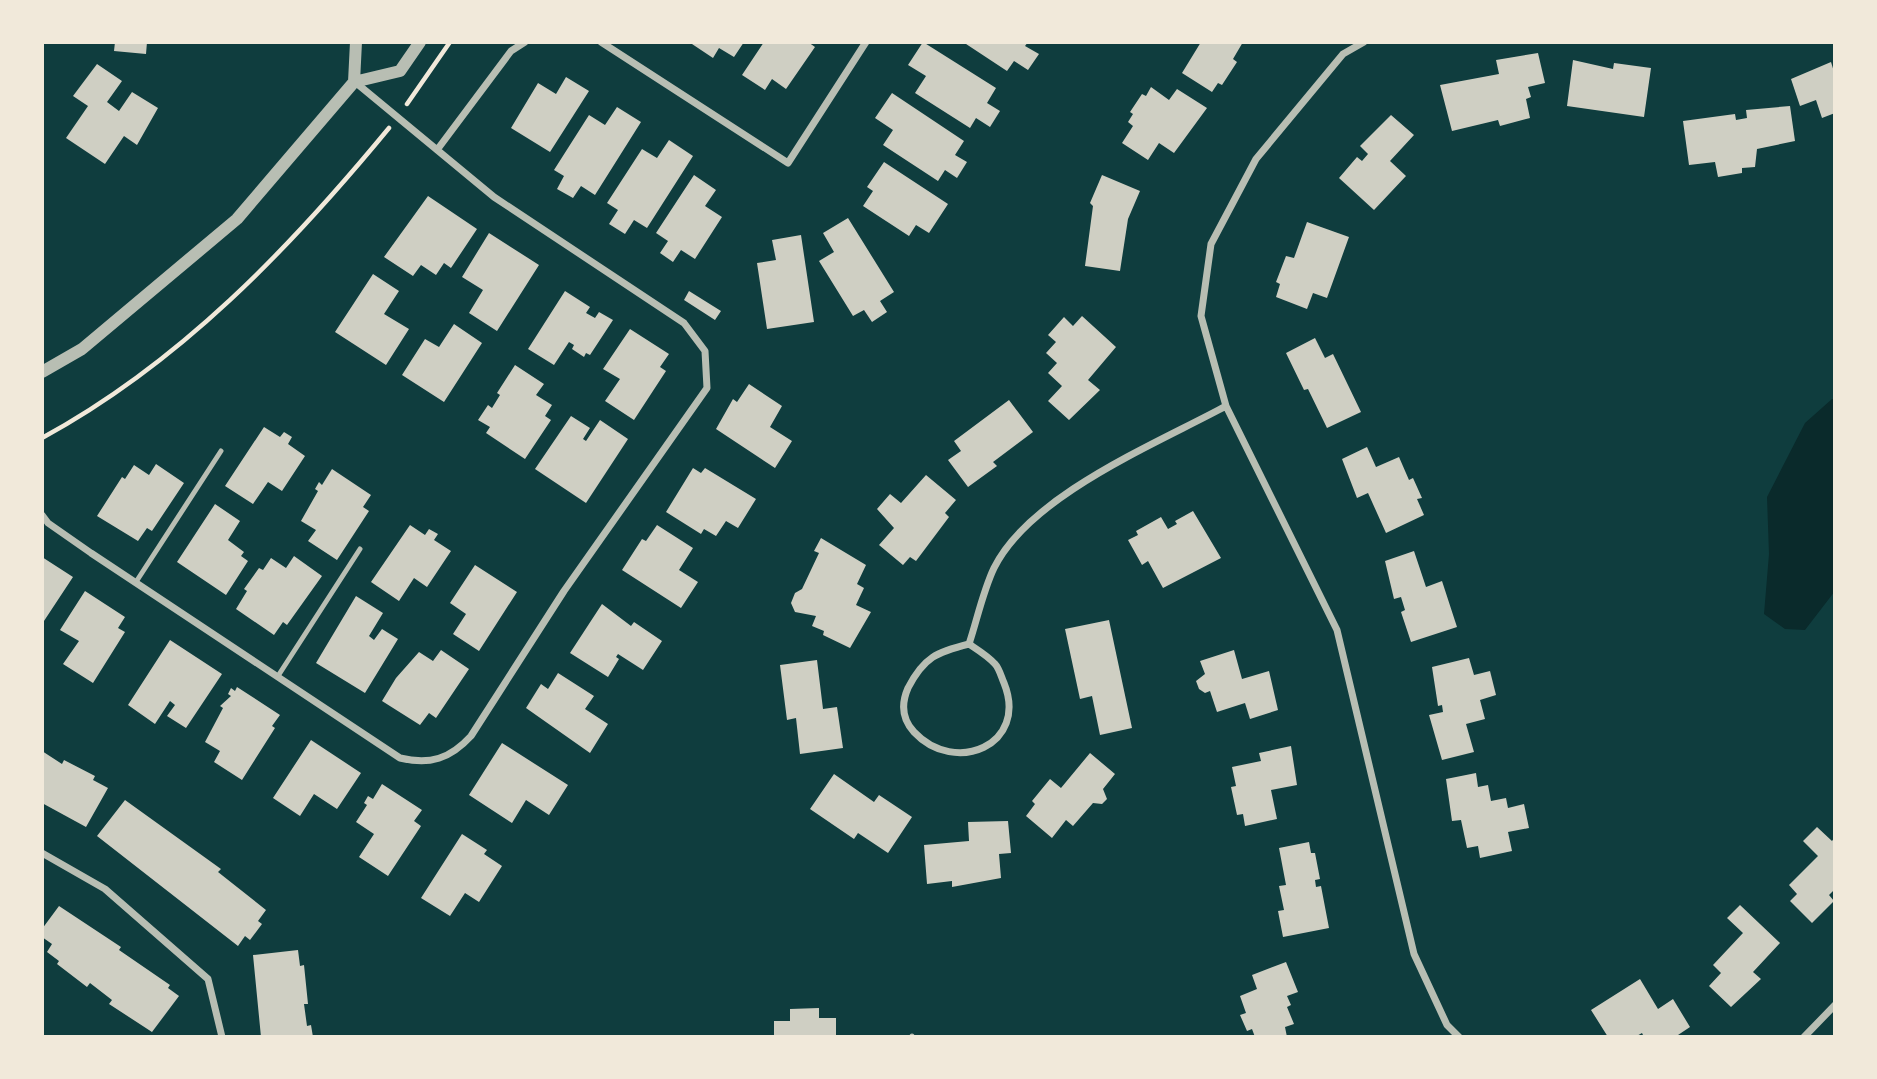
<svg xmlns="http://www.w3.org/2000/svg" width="1877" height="1079" font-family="Literata,serif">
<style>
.water{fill:#0a2a2b}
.building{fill:#cfcfc3}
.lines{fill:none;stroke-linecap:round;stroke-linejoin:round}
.path{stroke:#f1e9da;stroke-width:4.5}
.service{stroke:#b8beb3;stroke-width:5}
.minor{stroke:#b8beb3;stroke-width:7}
.tertiary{stroke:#b8beb3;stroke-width:12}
</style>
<rect width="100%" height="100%" fill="#0f3d3e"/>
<!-- water -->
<path class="water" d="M1832,399H1835V591L1805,630L1785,629L1764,614L1769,554L1767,497L1805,423Z"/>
<!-- building -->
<path class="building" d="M115,42H147L146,54L114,51Z
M689,42H744L734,57L719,48L713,58Z
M764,42H808L815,47L786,89L772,79L765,90L742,75Z
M923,42L996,88L987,103L1000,111L990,127L976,118L970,128L915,93L926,76L908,65Z
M963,42H1028L1025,46L1039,54L1028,70L1014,61L1007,71Z
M1201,42H1243L1233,59L1237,62L1222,85L1218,83L1212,92L1182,73Z
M1538,53L1545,83L1528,87L1531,97L1526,99L1530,118L1500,126L1498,120L1452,131L1440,85L1499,74L1496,60Z
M1573,60L1613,69L1614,63L1651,68L1644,117L1567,106Z
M1831,62L1835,75V113L1822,118L1816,100L1800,106L1791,79Z
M97,64L122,81L107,102L119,111L132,92L158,108L137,145L124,136L105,164L66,138L88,106L73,96Z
M566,77L589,91L550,152L511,128L538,83L556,94Z
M1151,87L1169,100L1177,89L1207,108L1174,153L1159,143L1148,160L1122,143L1133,126L1128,122L1133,114L1130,112L1142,94L1146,96Z
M892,93L964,141L955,155L967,162L957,178L945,170L938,181L883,145L893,130L875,118Z
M1790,106L1795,141L1757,149L1755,167L1742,168V173L1718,177L1715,162L1689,165L1683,121L1735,114L1736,120L1747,118L1746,110Z
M617,107L641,122L595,195L581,186L573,198L557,189L564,176L554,170L589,115L605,125Z
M1391,115L1414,135L1390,161L1406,176L1374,210L1339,178L1357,157L1362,161L1368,154L1360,146Z
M669,140L693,156L647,228L634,220L625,234L609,224L618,210L607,203L642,149L657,158Z
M884,162L948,204L929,233L916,225L909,236L863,206L873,191L867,187Z
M694,175L716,190L705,206L722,217L695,259L681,250L673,262L660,253L668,241L656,233Z
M1102,175L1140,191L1128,219L1120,271L1085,266L1093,206L1090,203Z
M428,196L477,229L451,268L444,263L436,275L421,265L413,276L384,257Z
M848,218L894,292L880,301L887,312L872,322L864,310L853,316L819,261L834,252L823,233Z
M1307,222L1349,237L1327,298L1313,293L1307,309L1276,297L1280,284L1276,282L1286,256L1294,258Z
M489,233L539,265L497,331L469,313L483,290L462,277Z
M801,235L814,322L767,329L757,263L776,260L772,240Z
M373,274L399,291L384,314L409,329L386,365L335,332Z
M565,291L590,307L586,313L595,318L599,312L613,320L590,355L586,353L584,357L572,349L574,345L569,342L554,365L528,349Z
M689,291L721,311L715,320L684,300Z
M1082,316L1116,347L1088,380L1100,390L1069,420L1048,401L1062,386L1048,373L1057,363L1046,353L1056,342L1048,335L1064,317L1073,326Z
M454,324L482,343L444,402L402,375L425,339L439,347Z
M630,329L669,354L660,367L666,371L634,420L605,401L620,379L603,369Z
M1315,338L1325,358L1333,354L1361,412L1327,428L1308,389L1304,390L1286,353Z
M515,365L544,384L536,395L552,405L545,416L551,420L525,459L486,433L490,427L478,420L488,405L492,408L500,395L497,393Z
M749,384L782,406L770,427L792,441L775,468L716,429L733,399L737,402Z
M1009,400L1033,432L993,462L997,466L968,487L948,460L961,451L954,441Z
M571,416L590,428L583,439L586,441L600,420L628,439L586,503L535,469Z
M264,427L280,437L284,432L292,437L288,444L305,456L282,491L268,482L253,504L225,486Z
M1367,447L1376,467L1399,457L1409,480L1413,478L1422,498L1417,499L1424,515L1386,533L1368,493L1357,498L1342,459Z
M156,464L184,483L152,531L147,528L138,541L97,516L122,477L125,479L134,465L149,475Z
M693,468L701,473L705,468L756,499L738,528L726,521L716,536L704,529L701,534L666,512Z
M332,469L371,495L363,507L369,511L337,560L308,541L316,530L301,521L318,491L315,489L319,482L322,485Z
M926,475L956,500L945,513L949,517L916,561L910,557L903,565L879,545L894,528L877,509L890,494L901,503Z
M215,504L240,521L228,540L244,552L241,556L248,561L226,595L177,562Z
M1193,511L1221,558L1163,588L1148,561L1142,565L1128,540L1138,535L1136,531L1161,517L1168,529L1177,524L1175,521Z
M410,525L425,535L429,529L438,534L434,540L451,551L427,587L414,578L399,601L371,582Z
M657,525L693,548L679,570L698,582L681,608L622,570L642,539L646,541Z
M821,538L866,565L857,584L864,588L856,605L871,612L850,648L823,635L824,631L812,626L816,616L795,612L791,603L795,593L802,589L819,553L814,551Z
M1414,551L1426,587L1442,581L1457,627L1411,642L1401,612L1405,610L1401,597L1394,599L1385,561Z
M294,556L322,576L287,625L283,622L274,635L236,609L247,591L244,589L259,568L263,570L271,558L286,568Z
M42,557L73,577L42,624Z
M475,565L517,592L479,651L453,634L466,614L450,603Z
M85,591L125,617L118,628L125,632L93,683L63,664L79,641L60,630Z
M356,596L383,613L369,636L374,640L382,629L398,639L365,693L316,663Z
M602,604L631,626L634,622L662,641L643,670L618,654L616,657L619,659L608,677L570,653Z
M1109,620L1132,728L1100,735L1092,696L1080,699L1065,629Z
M170,640L222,674L186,728L167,716L175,705L170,701L155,724L128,705Z
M441,650L469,669L436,718L429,713L420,725L382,701L396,678L419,652L433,661Z
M1234,650L1242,679L1269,671L1278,710L1250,719L1245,703L1217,712L1210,691L1205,693L1199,689L1196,681L1205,674L1200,661Z
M1469,658L1474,675L1490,671L1496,695L1480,700L1485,719L1466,724L1474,752L1442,760L1429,715L1443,712L1442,705L1438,706L1432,667Z
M817,660L823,709L837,707L843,748L800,754L796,718L787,720L780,665Z
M558,673L594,696L585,709L608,724L590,753L526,708L541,684L548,689Z
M237,687L280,715L272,726L275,728L242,780L214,762L220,751L205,742L223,708L220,706L231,696L228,694L231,688L235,691Z
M311,740L361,773L337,809L314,794L300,816L273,798Z
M502,743L568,785L549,815L526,800L512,823L469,795Z
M1291,746L1297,785L1271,790L1277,819L1245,826L1243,814L1237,815L1231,787L1236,786L1232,767L1261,761L1259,753Z
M42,751L62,764L64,760L95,776L93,780L108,788L86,827L42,803Z
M1090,753L1115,774L1103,789L1107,799L1102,804L1093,803L1073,826L1066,820L1052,838L1026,816L1035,804L1032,801L1050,779L1061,788Z
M1476,773L1478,787L1488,785L1491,801L1506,798L1508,808L1524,804L1529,828L1508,832L1512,851L1480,858L1478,846L1467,848L1461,820L1452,821L1446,779Z
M834,774L874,802L879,795L912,817L888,853L858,833L854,839L810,809Z
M382,784L422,810L414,821L421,826L388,876L359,857L374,834L356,822L367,805L364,803L368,796L373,799Z
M125,800L221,869L218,872L266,910L258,921L262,924L250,940L245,936L238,946L97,836Z
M1008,821L1011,853L999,854L1001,878L952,887V881L927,884L924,845L969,841L968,822Z
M1817,827L1832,841L1835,837V889L1829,895L1834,901L1812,923L1790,901L1797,894L1789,885L1818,856L1803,841Z
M462,834L487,850L484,854L502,866L479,902L465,893L450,916L421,898Z
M1309,842L1311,853H1315L1320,879L1315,880L1316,887L1321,886L1329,928L1283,937L1278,911L1284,910L1279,886L1286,885L1279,848Z
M1740,905L1780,943L1753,972L1761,979L1731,1007L1709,986L1721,973L1713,965L1743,933L1727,918Z
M59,906L121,947L119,950L170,985L168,988L179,996L152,1032L109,1004L112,1000L90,983L87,987L57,964L59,961L47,952L52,944L42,937V929Z
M298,950L300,966L304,965L308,1004H304L307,1026L311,1025L313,1037H261L253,955Z
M1286,962L1298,992L1287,996L1291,1005L1287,1007L1294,1024L1285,1027L1287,1037H1255L1252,1029L1247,1031L1240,1015L1246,1013L1240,996L1257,989L1252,975Z
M1640,979L1658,1009L1673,999L1690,1027L1675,1037H1644L1642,1033L1635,1037H1608L1591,1010Z
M819,1008V1018H836V1037H774V1021H790V1009Z"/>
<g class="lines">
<!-- path -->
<path class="path" d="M407,104L450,42
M42,438C180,363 290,248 389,128"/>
<!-- service -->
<path class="service" d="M136,582L221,451
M278,676L360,549
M912,1037V1036"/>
<!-- minor -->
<path class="minor" d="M601,42L788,163L866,42
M1364,42L1343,54L1256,159L1211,244L1201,316L1226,406L1337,630L1414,954L1447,1025L1459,1037
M437,150L511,51L525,42
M42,515L48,523L91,553L400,758C430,765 450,759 471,736L564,591L707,388L705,351L684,323L494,197L355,82
M969,644C978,650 988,656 995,664C999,668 1001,676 1004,683C1029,745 955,776 914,732C902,719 901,704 908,688C924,657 937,652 969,644C977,620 983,591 994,568C1030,495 1156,444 1226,406
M42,853L105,889L208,979L222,1037
M1804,1037L1835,1005"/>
<!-- tertiary -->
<path class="tertiary" d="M354,82L356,42
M42,372L82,349L237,219L354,82L400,71L420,42"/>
</g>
<!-- border -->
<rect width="1877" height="1079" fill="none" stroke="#f1e9da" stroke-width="88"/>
</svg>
